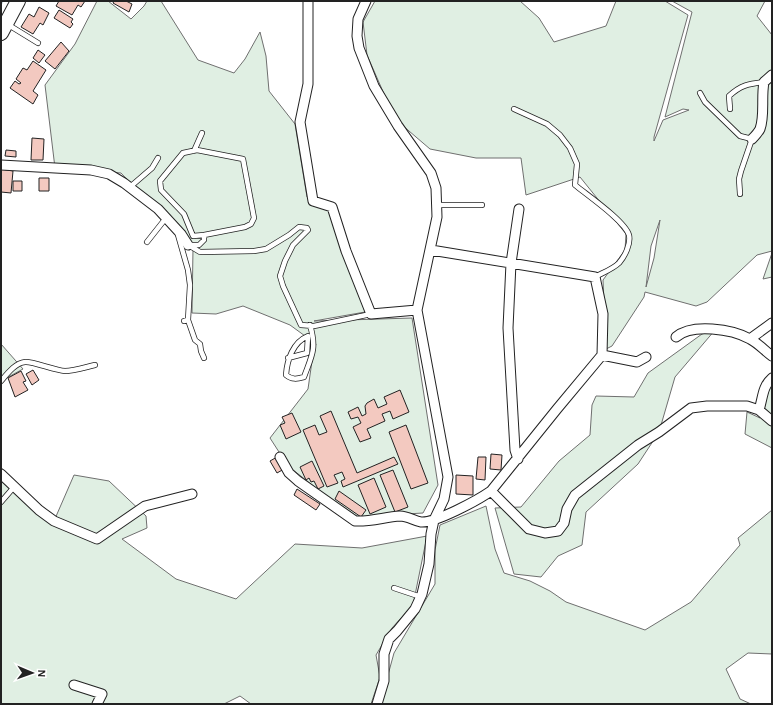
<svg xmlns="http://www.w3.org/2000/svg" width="773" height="705" font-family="'Alegreya Sans',sans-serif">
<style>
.green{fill:#e0efe3;stroke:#6f6f6f;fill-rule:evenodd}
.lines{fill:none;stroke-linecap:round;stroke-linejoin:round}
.stream{stroke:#c7d3dd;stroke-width:3}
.building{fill:#f3c9c0;stroke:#222}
.service-casing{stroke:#222;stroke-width:6}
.minor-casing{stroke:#222;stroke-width:11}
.primary-casing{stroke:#222;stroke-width:16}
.service{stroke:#fff;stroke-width:4.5}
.minor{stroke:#fff;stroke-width:9}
.primary{stroke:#fff;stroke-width:14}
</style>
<rect width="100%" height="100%" fill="#fff"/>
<!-- green -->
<path class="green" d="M97,1H108L131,19L144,6L147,1H161L198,60L234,73L245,59L260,32L266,56L269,91L295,124L307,197L313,201L332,207L365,312L314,321L412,318L438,485L423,513L358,517L325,495L288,466L270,438L308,389L313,354L316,344L290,325L243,306L216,314L192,313L193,248L121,173L55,168L45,85L75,44Z
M375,1H520L539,18L554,42L606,26L616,1H665L688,15L654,137V141L663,120L689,110L683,109L665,117L692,12L672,1H765L757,16L772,35V251L757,255L707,302L696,306L645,292L644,297L612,346L606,349L603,280L625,250L626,234L580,177L526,195L521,158H476L430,149L395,119L367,55L363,22ZM660,220L654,258L646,287L651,246Z
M772,253V277L763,279Z
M715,330L675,377L659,432L638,464L586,512L582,545L558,556L541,577L514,574L495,508L521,507L559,461L590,435L592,405L596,396L634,397L648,373L702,334Z
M1,344L23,369L1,381Z
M772,380V448L745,434L747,412L760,418Z
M1,467L18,490L54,521L74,475L109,481L146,516L147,528L122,539L176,579L236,599L295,544L362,548L427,536L413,605L392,628L376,655L380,677L371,704H251L240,696L224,704H1Z
M486,506L495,549L504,573L530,581L550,591L566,602L645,630L691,602L740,545L738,538L772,510V654L748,653L726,669L740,699L751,704H380L394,653L435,584V550L440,525Z"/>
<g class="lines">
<!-- stream -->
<path class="stream" d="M1,3L2,1"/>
</g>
<!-- building -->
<path class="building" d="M59,1H85L81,7L78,5L72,15L56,6Z
M114,1H126L132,4L129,12L113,3Z
M39,7L49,13L43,25L40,23L33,34L21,27L29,14L34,17Z
M59,10L73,19L71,22L73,24L70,28L54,18Z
M61,42L69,51L55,69L45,61Z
M38,50L45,55L39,63L33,58Z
M33,61L46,70L33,91L38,95L33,104L10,88L15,81L19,84L21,83L16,79L23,68L27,70Z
M32,138L44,139L43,160H31Z
M6,150L16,151V157L5,156Z
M1,169L13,171L11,193L1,192Z
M39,178H49V191H39Z
M13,181H22V191H13Z
M33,370L39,380L32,385L26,374Z
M21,371L26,381L23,382L28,390L15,397L8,378Z
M400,390L409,412L393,419L390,411L382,414L385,421L367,429L371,438L360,442L353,427L361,423L358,417L351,419L348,412L358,407L362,416L366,414L365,406L367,403L374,399L378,408L387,404L384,397Z
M331,411L357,473L394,457L398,464L343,487L341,481L345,479L342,472L334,475L338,483L327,487L303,430L315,425L319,435L327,432L320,416Z
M292,413L301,432L286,439L280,425L285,423L282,417Z
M406,425L428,483L411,489L389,432Z
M491,454L502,455L501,470L490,469Z
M277,457L284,469L277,473L270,461Z
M478,457H486L485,480L476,479Z
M312,461L324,486L318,489L314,481L311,482L309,478L306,480L300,467Z
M393,470L408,507L395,512L380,475Z
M456,475L473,476V495L456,494Z
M374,478L386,507L370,514L358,485Z
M297,489L320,504L316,510L294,495Z
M339,491L366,510L361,517L335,499Z"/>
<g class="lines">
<!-- service casing -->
<g class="service-casing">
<path id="service" d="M7,24L38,43
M700,93L705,102L740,136L752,139L741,171L739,179L740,194
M514,109L547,124L560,135L570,148L577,164L575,185C587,195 625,221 629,235C631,244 625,256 619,263C613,269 602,273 595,277
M730,109L729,96C741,85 748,84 764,82
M194,151L202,133
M130,187L152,168L158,158
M437,205H482
M178,235L188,270L190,285L188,320L184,321
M147,242L166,218
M188,245H199L204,240V235L193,236L184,214L161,190L160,181L183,153L197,150L243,159L254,218L251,224L245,227L204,235
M190,246L200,252L254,251L266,249L289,235L299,227L307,228L308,230L293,245L285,261L280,276L283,286L301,325L314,326L371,314
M188,320L195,340L200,344L201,351L204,358
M288,358L307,353L308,336C293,342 287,360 286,375C292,380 297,379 304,377C312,355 317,349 310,325
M1,381C7,374 15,363 25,362C32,361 54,370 65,371C74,371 86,367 95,365
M1,502L14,487
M394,588L421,597"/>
</g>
<!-- minor casing -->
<g class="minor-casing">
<path id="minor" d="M308,1V84L300,122L313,201L332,207L346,251L371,314L417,310
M366,1L358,19L357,36L359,48L374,86L398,126L431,173L436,188L437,217L417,310L448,477L444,499L434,520L431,534L429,564L422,594L415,609L397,631L389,639L384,654V681L377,704
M752,139C755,136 758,133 760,129C765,116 761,97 764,82L772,75
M1,165L91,170L109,174L124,183L158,209L181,234L188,245
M676,337C692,323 732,329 750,339C758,343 765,351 772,356
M750,339L772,323
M602,355L637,362L646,357
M759,410C763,398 762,387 772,378
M280,457L289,473L298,481L355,521C370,522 385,517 400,516C408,516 414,521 421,522C436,523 478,500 491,491L557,409L602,355L603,314L595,277L431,250
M518,459L515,450L508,328L511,263L519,209
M1,474L39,510L54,521L97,539L145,506L192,494
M491,491L529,529L545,533L558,531L564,523L567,509L575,495L638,445L659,432L691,408L707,406H747L759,410L772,421
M74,685L102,694L97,704"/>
</g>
<!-- primary casing -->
<g class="primary-casing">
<path id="primary" d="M1,33L18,1"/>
</g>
<!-- service -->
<use href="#service" class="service"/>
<!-- minor -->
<use href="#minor" class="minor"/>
<!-- primary -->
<use href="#primary" class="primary"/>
</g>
<!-- border -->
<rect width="773" height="705" fill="none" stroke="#222222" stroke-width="4"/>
<!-- north arrow -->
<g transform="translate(32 673) rotate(92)" stroke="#ffffff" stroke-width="3" paint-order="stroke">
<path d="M0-3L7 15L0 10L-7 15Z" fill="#222222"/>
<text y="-6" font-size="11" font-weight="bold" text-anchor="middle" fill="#222222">N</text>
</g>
</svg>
